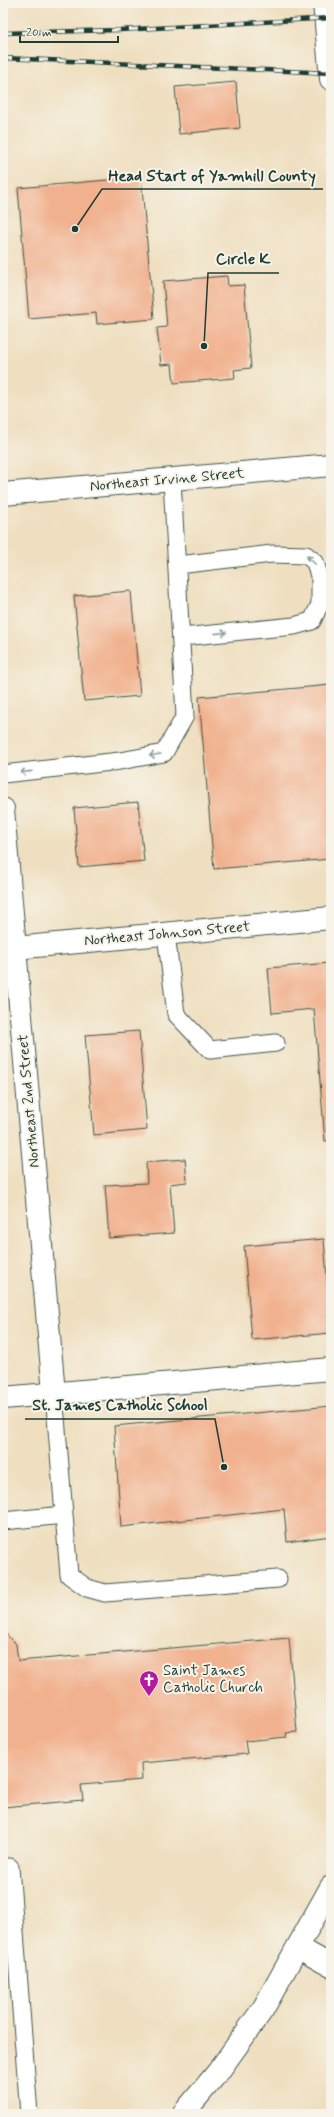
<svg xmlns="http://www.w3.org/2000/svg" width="334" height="2117" font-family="Mynerve,sans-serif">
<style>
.building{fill:#f1b18e}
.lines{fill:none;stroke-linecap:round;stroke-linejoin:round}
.lane-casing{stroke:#3e5549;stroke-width:19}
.street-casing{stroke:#3e5549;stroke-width:24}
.secondary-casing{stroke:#3e5549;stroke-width:24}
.primary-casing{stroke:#3e5549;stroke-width:24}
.lane{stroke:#fff;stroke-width:17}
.street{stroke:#fff;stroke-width:22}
.secondary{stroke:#fff;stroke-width:22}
.primary{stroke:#fff;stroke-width:22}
.rail-casing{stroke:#1f3d34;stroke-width:4.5}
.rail{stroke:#f7f3e8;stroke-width:3;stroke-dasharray:9;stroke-linecap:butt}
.oneway{stroke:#8f9e9a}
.labels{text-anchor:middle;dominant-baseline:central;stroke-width:4;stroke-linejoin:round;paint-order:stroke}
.street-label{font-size:15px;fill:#1f3d34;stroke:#f7f3e8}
.poi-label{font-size:15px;fill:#1f3d34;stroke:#f7f3e8;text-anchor:start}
.leader{fill:none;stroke:#1f3d34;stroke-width:1.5}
.callout-dot{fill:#1f3d34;stroke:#f7f3e8;stroke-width:1.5}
.callout-label{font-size:16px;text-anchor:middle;font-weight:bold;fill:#1f3d34;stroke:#f7f3e8;stroke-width:4;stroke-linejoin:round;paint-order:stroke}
</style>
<rect width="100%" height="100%" fill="#f7f3e8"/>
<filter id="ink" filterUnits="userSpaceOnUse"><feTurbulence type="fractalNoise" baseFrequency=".025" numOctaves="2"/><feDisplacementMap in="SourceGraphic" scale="8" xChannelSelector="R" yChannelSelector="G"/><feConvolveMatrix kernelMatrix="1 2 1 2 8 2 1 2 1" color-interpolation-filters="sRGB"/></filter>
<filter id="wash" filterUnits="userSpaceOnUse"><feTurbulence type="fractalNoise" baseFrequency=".012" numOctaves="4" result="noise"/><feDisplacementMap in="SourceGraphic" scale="16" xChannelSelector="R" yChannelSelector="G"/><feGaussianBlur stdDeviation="0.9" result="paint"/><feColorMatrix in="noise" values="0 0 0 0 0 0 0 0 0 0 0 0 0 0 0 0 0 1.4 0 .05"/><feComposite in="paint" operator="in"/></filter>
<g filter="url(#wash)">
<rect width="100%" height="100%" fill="#efdfc0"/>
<g id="blocks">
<!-- building -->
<path class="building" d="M236,82L240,128L179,134L175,87Z
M141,177L154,319L97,324L96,313L29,319L18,188Z
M227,276L228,286L244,285L251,368L234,370L235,378L174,383L172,364L161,365L157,328L167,327L163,281Z
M131,591L140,696L84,701L74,596Z
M331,685V859L214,869L199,697Z
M138,802L144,861L79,867L74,808Z
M331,963V1141H325L314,1009L272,1013L268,968Z
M139,1031L147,1130L94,1135L85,1035Z
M185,1159L187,1182L170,1184L174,1233L109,1238L105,1185L147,1183L146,1162Z
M324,1239L331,1333L252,1340L244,1246Z
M331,1406V1536L287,1542L284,1509L121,1527L114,1426Z
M3,1631L16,1644L18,1661L289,1638L297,1732L286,1733L287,1737L245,1741L247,1754L141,1763L142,1780L81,1785L83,1800L3,1807Z"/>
</g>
</g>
<g filter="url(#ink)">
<use href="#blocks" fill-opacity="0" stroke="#3e5549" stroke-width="1"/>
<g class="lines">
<!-- lane casing -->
<g class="lane-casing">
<path id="lane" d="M178,565L272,554L306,555L315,562L320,579V604L312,621L294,626L182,637
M3,774L120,761L164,753L185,716L172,480
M166,934L176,1014L210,1050L276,1043
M54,1393L69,1575L87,1588L105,1593L278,1579
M3,1521L64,1515
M3,1868L10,1867L29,2114"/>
</g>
<!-- street casing -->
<g class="street-casing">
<path id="street" d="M3,494L331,465
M3,949L15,948L54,1393
M3,1398L331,1369
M299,1948L331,1966"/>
</g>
<!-- secondary casing -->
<g class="secondary-casing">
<path id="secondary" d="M324,3L331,79
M3,809L15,948L331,918"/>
</g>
<!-- primary casing -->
<g class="primary-casing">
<path id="primary" d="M183,2114L218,2072L263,2009L331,1887"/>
</g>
<!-- lane -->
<use href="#lane" class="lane"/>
<!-- street -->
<use href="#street" class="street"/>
<!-- secondary -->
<use href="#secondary" class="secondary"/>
<!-- primary -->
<use href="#primary" class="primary"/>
<!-- rail casing -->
<g class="rail-casing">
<path id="rail" d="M3,33L120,30L331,18
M3,58L331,73"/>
</g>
<!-- rail -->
<use href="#rail" class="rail"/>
</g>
<!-- one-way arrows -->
<defs><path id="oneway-shaft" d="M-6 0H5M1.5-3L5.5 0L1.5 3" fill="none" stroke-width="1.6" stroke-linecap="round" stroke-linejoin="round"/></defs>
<g class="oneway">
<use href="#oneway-shaft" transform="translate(311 560) rotate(-135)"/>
<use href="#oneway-shaft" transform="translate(221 633) rotate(-6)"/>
<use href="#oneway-shaft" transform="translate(155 755) rotate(171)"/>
<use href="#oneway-shaft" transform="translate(26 772) rotate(174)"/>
</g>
</g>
<!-- icons -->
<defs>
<g id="church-pin" transform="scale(1)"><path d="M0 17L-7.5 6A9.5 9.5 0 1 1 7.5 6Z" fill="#b5179e" stroke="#f7f3e8"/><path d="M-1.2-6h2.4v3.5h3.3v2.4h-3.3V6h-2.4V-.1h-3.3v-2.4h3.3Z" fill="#fff"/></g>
</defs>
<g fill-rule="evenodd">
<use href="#church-pin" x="149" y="1680"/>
</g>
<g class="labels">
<!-- street labels -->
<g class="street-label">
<text transform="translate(167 480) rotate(-5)">Northeast Irvine Street</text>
<text transform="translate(167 934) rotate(-5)">Northeast Johnson Street</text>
<text transform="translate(29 1101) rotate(-95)">Northeast 2nd Street</text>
</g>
<!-- poi labels -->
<g class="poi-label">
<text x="163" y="1671">Saint James<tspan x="163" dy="17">Catholic Church</tspan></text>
</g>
</g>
<!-- callouts -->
<path class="leader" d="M75 229L102 189H323M204 346L208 273H279M224 1467L215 1419H25"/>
<g class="callout-dot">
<circle cx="75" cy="229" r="4"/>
<circle cx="204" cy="346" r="4"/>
<circle cx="224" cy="1467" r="4"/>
</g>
<g class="callout-label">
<text x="212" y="181">Head Start of Yamhill County</text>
<text x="243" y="264">Circle K</text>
<text x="120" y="1410">St. James Catholic School</text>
</g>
<!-- margin -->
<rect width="334" height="2117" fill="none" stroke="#f7f3e8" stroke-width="16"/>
<!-- scale -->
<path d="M20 36v6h98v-6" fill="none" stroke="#1f3d34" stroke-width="2"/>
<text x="26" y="36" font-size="12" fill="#1f3d34" stroke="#f7f3e8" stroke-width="3" paint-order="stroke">20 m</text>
</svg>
